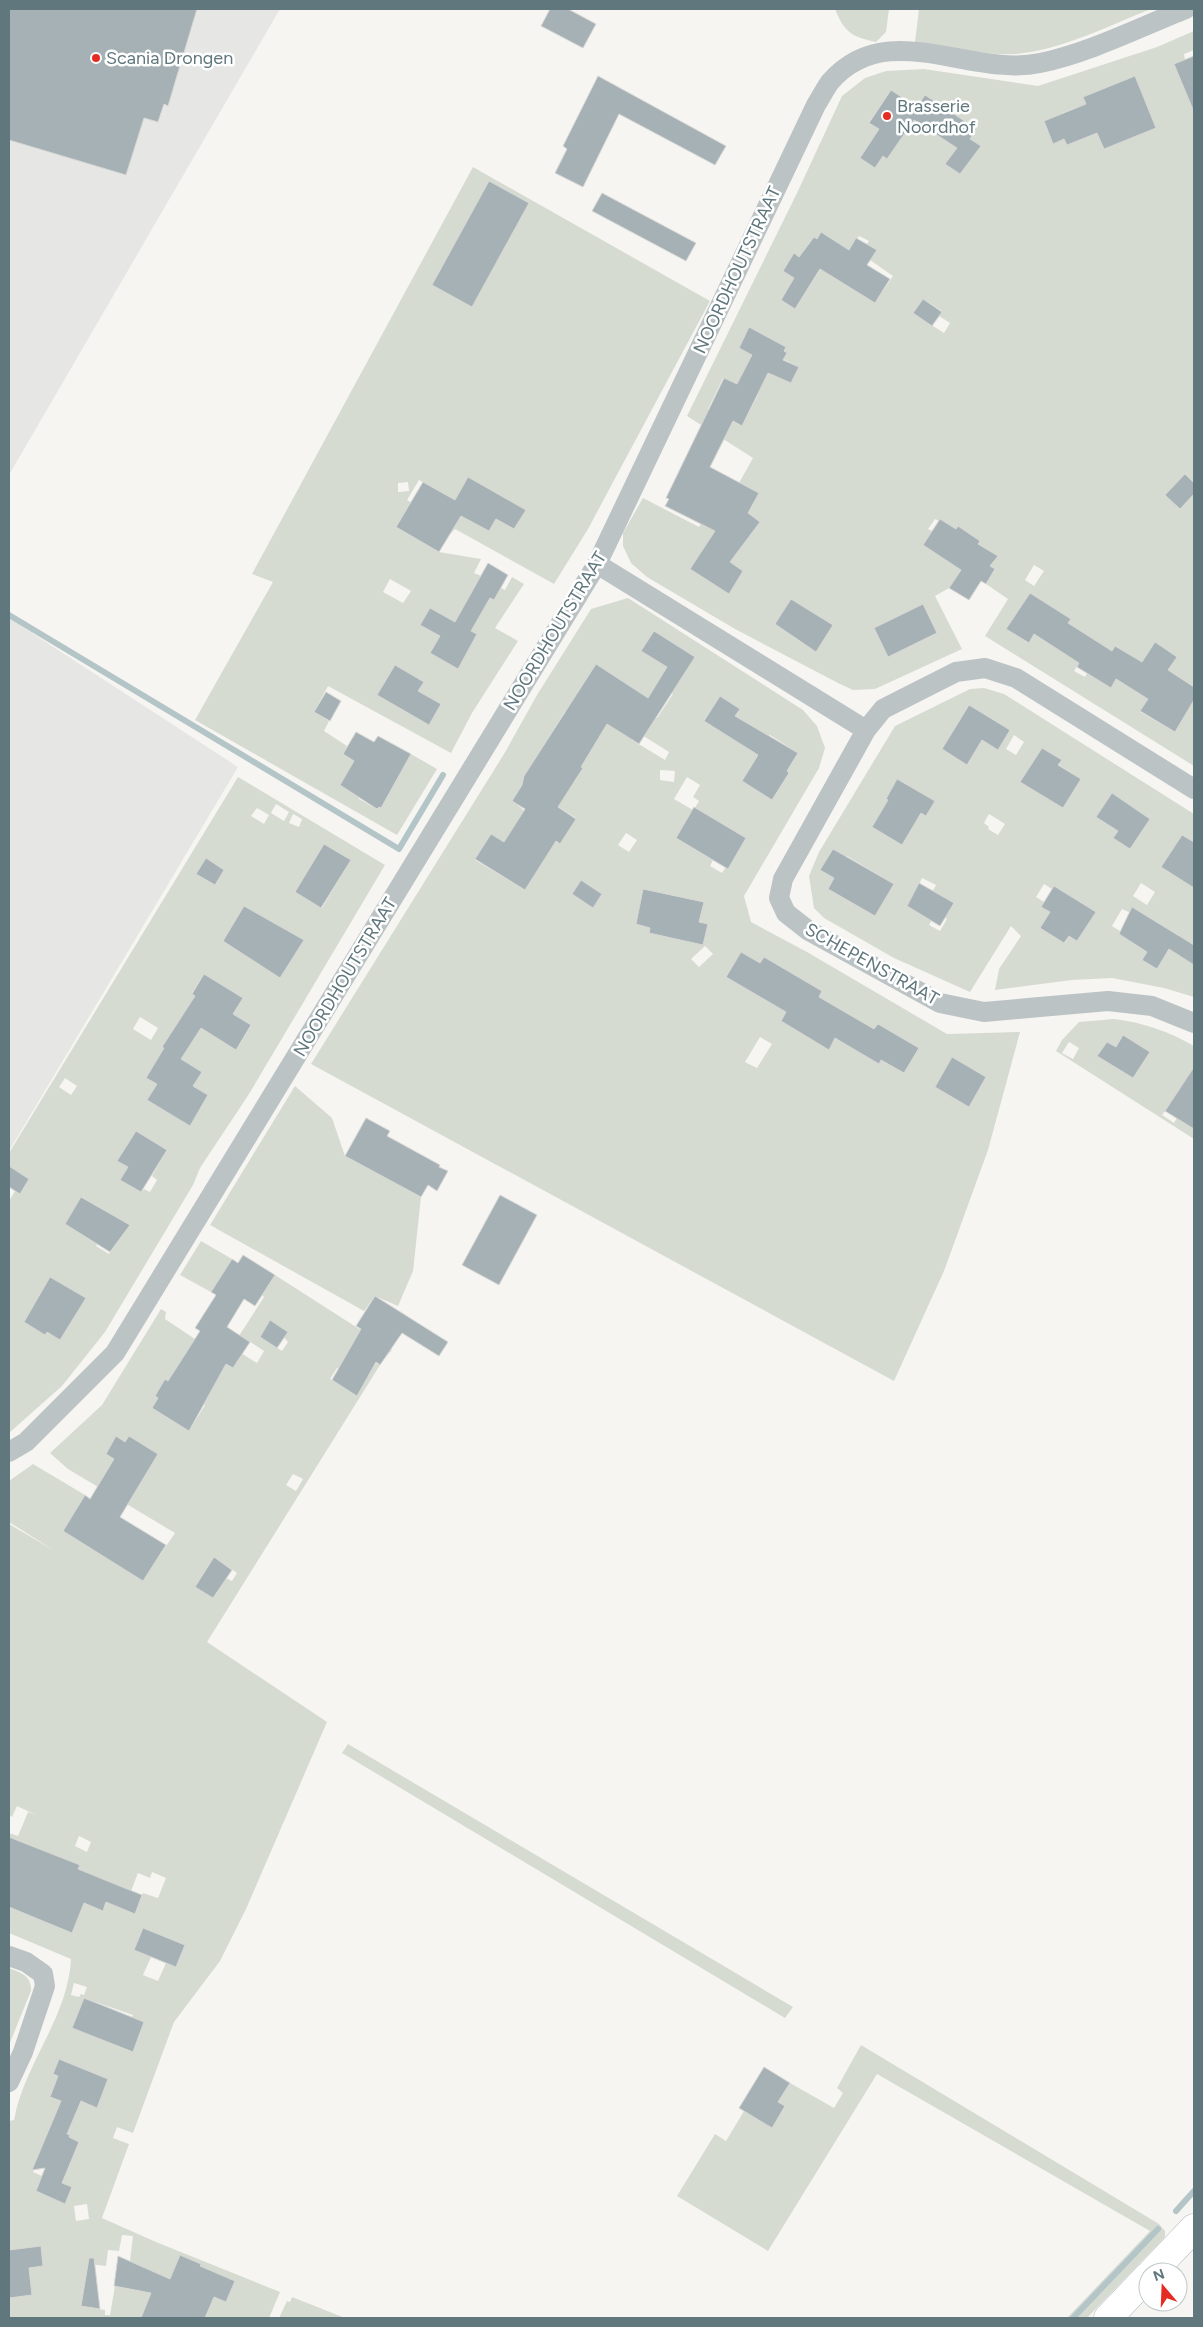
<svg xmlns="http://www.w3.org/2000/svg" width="1203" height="2327" font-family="Figtree,sans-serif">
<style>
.built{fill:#e6e7e5}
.green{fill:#d6dbd1;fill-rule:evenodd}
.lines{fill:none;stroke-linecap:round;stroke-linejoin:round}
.stream{stroke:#b3c5c6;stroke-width:6}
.building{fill:#a5b1b4;stroke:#d7d7d5}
.secondary-casing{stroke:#aeb7b9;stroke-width:29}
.minor{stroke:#bcc3c5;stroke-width:20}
.secondary{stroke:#fff;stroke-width:28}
.poi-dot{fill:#e42c23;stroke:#fff;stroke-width:2}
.labels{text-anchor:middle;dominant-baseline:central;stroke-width:5;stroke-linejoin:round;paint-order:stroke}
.poi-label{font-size:18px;fill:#60777d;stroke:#fff;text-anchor:start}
.street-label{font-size:18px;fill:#60777d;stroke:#fff}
</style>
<rect width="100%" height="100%" fill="#f6f5f2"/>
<!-- built -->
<path class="built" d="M9,9H280L9,475Z
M9,618L238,767L9,1151Z"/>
<!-- green -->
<path class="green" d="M835,9H889L886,32L876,42C852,37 844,32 835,9Z
M919,9H1151C1108,26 1064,49 1017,54C989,56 944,47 915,42Z
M1194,31V50L1184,54L1192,103L1194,102V687L1175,675L1152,693L1140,712L1175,732L1194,700V766L985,636L1008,599L986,584L995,570L990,566L997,556L978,544L980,541L958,526L956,529L935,519L928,529L932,531L923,545L939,555L943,549L962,568L949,588L935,596L962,649L875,689L853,690L838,683L735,629L647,577L631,563L623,546V533L643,498L699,527L709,509L739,483L753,458L687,416L797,193L842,96L865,78L886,71L924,69L1038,86L1157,47ZM891,90L917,107L925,95L972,126L970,128L975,131L968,141L914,120L887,158L883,156L875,168L860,158L879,129L869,122ZM1083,97L1101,142L1097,133L1067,145L1064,139L1053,143L1044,122L1055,117L1064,119L1062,113L1086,104ZM821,232L849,250L859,236L869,241L867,244L870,260L893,276L875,303L830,275L822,267L795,309L781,299L794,278L783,271L794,254L799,257L814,237L817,239ZM923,299L942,311L939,316L950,323L944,333L913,313ZM749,327L786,347L784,351L787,353L781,358L799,367L791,383L772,375L750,359L752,355L739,348ZM723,378L758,395L742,426L708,409ZM1034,565L1044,571L1034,586L1025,580ZM1030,593L1070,619L1053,646L1034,634L1028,643L1007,629ZM791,599L833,625L816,652L793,637L796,631L776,624ZM923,604L937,633L888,657L874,629ZM1094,640L1112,651L1115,646L1125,685L1116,679L1111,688L1087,673L1085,677L1074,671Z
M473,167L710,301L588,529L554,584L455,529L450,534L407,509L396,527L439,552L481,559L474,573L481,576L467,601L483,610L490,598L494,600L501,588L505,590L512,577L524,584L495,628L518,641L472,713L451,753L328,686L314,712L329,721L324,731L347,746L343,754L354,761L359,799L377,809L381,807L411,754L437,769L397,835L195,720L273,582L252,574ZM419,480L440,492L451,507L525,510L514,529L496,519L489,531L459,515L453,525L407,500ZM408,482L409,491L398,492V483ZM390,579L411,591L403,603L383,592ZM430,608L477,634L458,669L430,653L440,636ZM395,665L423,682L418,691L440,704L429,724Z
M628,598L803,710L817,726L825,748L819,768L744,896L751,922L807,952L947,1034L1020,1032L988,1150L944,1271L894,1381L311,1064L504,754L537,695L591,609ZM654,631L695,657L679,682L664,672L667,667L642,651ZM596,664L620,680L579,695L577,693ZM657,684L673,694L657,718L641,708ZM720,696L739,709L723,733L704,720ZM565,711L601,733L575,763L583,768L574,783L535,759ZM637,732L669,752L665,760L632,740ZM770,735L798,753L787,771L789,773L772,800L742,781L758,755L747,748ZM660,770L675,771L674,782L660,780ZM687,777L700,785L693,797L699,801L695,808L746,838L728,868L726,867L722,873L710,866L713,860L676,838L693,810L674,799ZM522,784L576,818L560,844L556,842L554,844C534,831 533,814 512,801ZM626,833L637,840L629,852L618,845ZM491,834L540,865L525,890L475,860ZM581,880L602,894L593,908L572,894ZM644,889L704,902L699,922L708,924L703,945L649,933L650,928L636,924ZM705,946L713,954L699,967L691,959ZM741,952L760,963L764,957L779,966L761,997L726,977ZM804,981L822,991L818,998L849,1014L829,1049L781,1021ZM878,1024L919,1048L904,1073L881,1060L879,1064L861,1053ZM760,1037L772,1044L757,1068L745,1062Z
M984,688L1004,694L1194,814V842L1182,835L1164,863L1167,871L1194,888V997L1164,988L1112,978L1072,980L995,990L999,969L1021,936L1011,926L970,992L894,958L824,918L814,908L809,876L819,852L895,726L970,689ZM969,705L998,749L982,740L967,765L942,749ZM1014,735L1024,742L1016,755L1006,749ZM1042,748L1062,760L1059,765L1081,779L1063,808L1021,782ZM886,799L934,801L921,813ZM989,814L1005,824L998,835L988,829L989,827L984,823ZM847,856L894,884L875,916L828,889ZM922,878L936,885L931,894L918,887ZM1141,883L1155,892L1147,905L1133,896ZM1044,884L1052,889L1054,886L1083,912L1065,943L1040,928L1050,912L1041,907L1044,902L1036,897ZM1134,908L1178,935L1157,969L1142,960L1147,952L1119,934L1120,931L1112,926L1122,909L1131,913ZM936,913L947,919L940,931L929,925Z
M238,777L385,865L249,1094L200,1168L193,1185L105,1332L62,1386L9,1433V1201L15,1191L20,1193L29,1179L10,1167L9,1168V1153ZM276,804L289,812L284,821L271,813ZM257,808L269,815L264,824L251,816ZM293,814L302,819L299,827L289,823ZM324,844L351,860L322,908L295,892ZM223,870L215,885L197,874ZM244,906L303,940L280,978L223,941ZM204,974L243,998L231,1017L238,1018L251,1026L236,1050L201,1028L180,1021L195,996L192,993ZM140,1017L158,1028L151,1040L133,1029ZM178,1023L189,1043L172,1031ZM164,1049L202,1072L193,1086L208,1095L201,1108L146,1078ZM65,1078L77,1086L71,1095L59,1087ZM136,1131L167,1150L152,1176L157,1180L150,1192L144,1189L141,1192L120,1180L128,1167L117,1161ZM82,1197L130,1225L109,1254L96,1246L97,1244L65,1224Z
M1114,1019C1142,1022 1170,1032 1194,1046V1075L1191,1073L1172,1101L1194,1115V1139L1056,1051L1062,1040L1079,1022ZM1123,1035L1150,1052L1133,1078L1098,1056L1107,1042L1116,1047ZM1069,1042L1079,1048L1073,1059L1062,1053ZM1167,1109L1178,1116L1174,1123L1162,1115Z
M295,1086L332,1118L345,1156L421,1197L413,1271L398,1306L375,1296L364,1311L210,1225Z
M201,1241L232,1259L211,1292L180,1275Z
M275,1275L392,1350L384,1359L368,1350L350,1348L346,1356L371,1371L376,1363L380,1365L207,1642L327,1722L246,1909L220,1961L174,2022L133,2133L117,2127L113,2138L129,2144L102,2218L156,2242L280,2292L269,2318H205L208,2312L205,2311L150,2298L141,2318H9V2298L32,2295L29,2268L43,2266L41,2246L9,2250V2121L14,2120C24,2064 68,2018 71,1959L9,1933V1907L22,1912L56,1856L15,1839L9,1855V1833L18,1836L28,1812L36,1815L17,1806L12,1817L9,1815V1524L55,1551L9,1522V1481L33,1464L85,1495L63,1531L143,1580L175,1533L68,1469L50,1453L102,1405L161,1309L166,1312L165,1319L195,1339L185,1355L220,1375L226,1364L233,1368L241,1356L230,1350L264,1297L262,1295ZM270,1321L288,1342L282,1351L260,1337ZM249,1341L264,1351L257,1363L241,1353ZM337,1368L346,1373L357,1395L330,1379ZM165,1379L205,1405L189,1431L152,1408L158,1398L155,1396ZM129,1436L158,1454L133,1494L114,1459L106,1454L116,1437L125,1442ZM293,1474L303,1479L296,1491L286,1485ZM214,1557L237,1573L232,1581L226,1578L213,1598L195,1587ZM79,1836L91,1842L87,1852L75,1846ZM75,1868L114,1884L103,1911L84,1903L72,1933L52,1925ZM152,1872L166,1878L158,1898L143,1893L135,1913L124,1909L138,1873L150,1878ZM151,1957L176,1967L166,1963L158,1981L143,1975ZM74,1983L87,1987L84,1995L81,1994L79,1997L71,1995ZM84,1998L133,2015L132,2017L144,2022L133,2052L72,2028ZM59,2059L108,2079L97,2107L81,2101L78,2108L50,2097L58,2076L53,2074ZM69,2137L79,2142L62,2183L72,2188L65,2203L36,2191L42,2176L33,2172L39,2157ZM87,2204L89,2219L76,2221L74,2206ZM122,2235L133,2236L129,2269L115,2286L110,2315H105V2310L82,2306L89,2264L106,2266L108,2250L119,2251ZM180,2255L201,2264L193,2283ZM223,2276L235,2281L226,2302L214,2297Z
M348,1744L793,2007L785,2018L342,1753Z
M9,1968C21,1973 32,1976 31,1991L9,2045Z
M861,2045L1159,2224L1165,2231V2237L1087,2318H1067L1150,2231L877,2074L768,2251L677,2196L715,2134L726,2141L744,2111L772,2127L785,2107L778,2102L790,2083L834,2108L843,2093L837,2088Z
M292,2297L345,2318H279L287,2301L290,2302Z"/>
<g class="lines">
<!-- stream -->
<path class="stream" d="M9,615L399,849L443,775
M1176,2211L1194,2191
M1073,2318L1158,2229"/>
</g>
<!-- building -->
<path class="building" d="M9,9H197L168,106L164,104L158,122L144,118L126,175L9,140Z
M550,9H568L596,24L583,48L541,26Z
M1194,56V112L1174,64Z
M598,76L726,146L715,165L619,114L583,187L555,173L567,149L563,146Z
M1135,76L1156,128L1104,149L1097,133L1067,145L1064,139L1053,144L1044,121L1086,104L1083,97Z
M891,90L917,107L925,95L972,126L970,128L975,131L970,139L981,146L960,174L945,164L957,148L914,120L887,159L883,156L875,168L860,158L879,129L869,123Z
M489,181L529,203L472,307L432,285Z
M602,193L696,243L686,261L592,211Z
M821,232L849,250L856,238L877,250L867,265L890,279L875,303L820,269L795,309L781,300L794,278L783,271L794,253L799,257L814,237L817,239Z
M923,299L942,312L932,326L913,313Z
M749,327L786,347L784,351L787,353L783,360L799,367L791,383L768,373L742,426L733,421L710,467L759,493L748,513L760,522L730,562L743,571L729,594L690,569L715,531L665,506L669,499L666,498L724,378L737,384L752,355L739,348Z
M1185,474L1194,483V494L1180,509L1165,495Z
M468,477L526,510L514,529L496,519L489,531L461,516L439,552L396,527L423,482L455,500Z
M940,519L956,529L958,526L980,541L978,544L998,556L990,566L995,569L986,584L981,581L969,600L949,588L961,570L923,545Z
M488,563L508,575L494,600L490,598L471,631L477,634L458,669L430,653L440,636L420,625L430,608L455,622Z
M1030,593L1071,619L1068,623L1112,651L1115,646L1142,662L1155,642L1177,657L1168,670L1194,687V700L1175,732L1140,711L1148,699L1116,679L1111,688L1077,667L1079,663L1034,634L1029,643L1006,629Z
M791,599L833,625L816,652L775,624Z
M923,604L937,633L888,657L874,628Z
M654,631L695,657L639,744L607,724L581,767L583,768L558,807L576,819L560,844L556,841L525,890L475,859L491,834L504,842L525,809L512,801L522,785L524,776L596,664L648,698L667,667L641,651Z
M395,665L424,682L418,691L441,704L429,725L377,695Z
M326,692L341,701L330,721L314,712Z
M720,696L740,709L735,716L798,753L787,771L789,773L772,800L742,781L758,755L704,721Z
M969,705L1010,730L998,750L982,740L967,765L942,749Z
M356,732L374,742L378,736L411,754L381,808L379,807L377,809L340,785L354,761L343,754Z
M1042,748L1062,760L1058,765L1081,779L1063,808L1020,782Z
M897,779L935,801L926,816L921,813L902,845L872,827L888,800L886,799Z
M1112,793L1150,819L1130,849L1113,838L1118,831L1096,817Z
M694,807L746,838L728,869L676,838Z
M1182,835L1194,842V888L1161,867Z
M324,844L351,860L321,908L295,892Z
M833,849L894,884L875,916L828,889L834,878L820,870Z
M206,858L224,870L215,885L196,874Z
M581,880L602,894L593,908L572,894Z
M919,883L954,903L940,926L907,906Z
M1054,886L1096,912L1077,941L1069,936L1064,943L1040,928L1050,912L1041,907Z
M643,889L704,902L699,922L708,924L703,945L649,933L650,928L636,924Z
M244,906L304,940L280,978L223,941Z
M1132,907L1194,945V965L1169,949L1157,969L1142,960L1147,952L1119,934Z
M741,952L760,963L764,957L822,991L819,997L874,1029L878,1024L919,1048L904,1073L881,1060L879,1064L835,1038L829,1050L781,1021L786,1012L726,977Z
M204,974L243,998L233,1014L251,1025L236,1050L201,1028L181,1059L202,1072L193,1086L208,1095L190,1126L147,1100L157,1084L146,1078L164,1048L162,1047L195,996L192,994Z
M1123,1035L1150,1052L1133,1078L1097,1056L1107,1042L1116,1047Z
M952,1057L986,1077L969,1107L935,1087Z
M1194,1067V1129L1165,1111Z
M366,1118L390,1131L387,1136L440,1165L439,1167L448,1171L437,1191L428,1185L421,1197L345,1156Z
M136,1131L167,1150L141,1192L120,1180L128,1167L117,1161Z
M9,1166L29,1179L20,1194L9,1187Z
M500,1195L537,1215L499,1285L462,1265Z
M81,1197L130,1225L110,1252L65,1224Z
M243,1255L275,1275L255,1306L244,1299L227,1327L250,1342L233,1368L226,1364L189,1431L152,1408L158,1398L155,1396L165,1379L168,1381L200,1331L195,1328L216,1295L211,1292L232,1259L238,1263Z
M50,1277L86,1298L60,1340L47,1332L45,1335L24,1322Z
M375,1296L448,1342L439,1356L402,1333L380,1365L376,1362L357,1396L332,1380L361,1329L356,1326Z
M270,1320L288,1332L277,1348L260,1337Z
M116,1436L125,1442L129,1436L158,1454L120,1517L166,1545L143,1581L63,1531L85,1495L90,1499L114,1459L106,1454Z
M214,1557L232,1570L213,1598L195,1587Z
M9,1837L80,1865L78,1869L142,1895L135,1914L106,1902L103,1911L84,1903L72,1933L9,1907Z
M143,1928L185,1945L176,1967L134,1950Z
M84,1998L144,2022L133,2052L72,2028Z
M59,2059L108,2079L97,2108L81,2101L67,2134L70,2135L69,2137L79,2142L62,2183L72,2187L65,2204L36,2191L45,2168L32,2170L61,2101L50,2097L58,2076L53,2074Z
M764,2067L790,2083L778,2102L785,2106L772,2128L739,2108Z
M41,2246L43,2266L29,2268L32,2295L9,2298V2250Z
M180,2255L201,2264L200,2266L235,2281L226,2302L214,2297L205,2318H141L151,2293L114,2286L118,2256L170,2279Z
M89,2258H94L100,2309L81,2306Z"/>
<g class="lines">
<!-- secondary casing -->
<g class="secondary-casing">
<path id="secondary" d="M1152,2272L1194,2228
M1108,2318L1148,2276"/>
</g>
<!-- minor -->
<path class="minor" d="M597,564L866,730L883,709L956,672L985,668L1016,678L1194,789
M866,730L783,879L779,898L786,913L809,931L940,1003L984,1012L1108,1001L1152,1006L1194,1023
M9,1452L26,1442L115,1353L597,564L816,105C821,97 825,89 830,82C887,16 970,78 1040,63C1089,53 1140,27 1186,9
M9,1956L26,1962L43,1974L45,1986L23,2052L9,2082"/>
<!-- secondary -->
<use href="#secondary" class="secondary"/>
</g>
<!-- markers -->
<g class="poi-dot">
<circle cx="96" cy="58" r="5"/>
<circle cx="887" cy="116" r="5"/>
</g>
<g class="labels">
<!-- poi labels -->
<g class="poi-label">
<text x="106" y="58">Scania Drongen</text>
<text x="897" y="106">Brasserie<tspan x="897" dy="21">Noordhof</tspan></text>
</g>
<!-- street labels -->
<g class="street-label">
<text transform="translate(737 270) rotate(-65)">NOORDHOUTSTRAAT</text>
<text transform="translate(555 631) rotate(-59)">NOORDHOUTSTRAAT</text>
<text transform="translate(872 964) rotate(29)">SCHEPENSTRAAT</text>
<text transform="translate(345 977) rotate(-59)">NOORDHOUTSTRAAT</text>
</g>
</g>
<!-- border -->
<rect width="1203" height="2327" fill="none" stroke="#60777d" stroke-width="20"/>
<!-- north arrow -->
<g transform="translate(1163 2287) rotate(341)"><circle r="24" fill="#ffffff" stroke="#bfc9cb"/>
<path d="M0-4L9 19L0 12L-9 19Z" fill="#e42c23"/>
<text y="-8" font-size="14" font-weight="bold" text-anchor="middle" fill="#60777d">N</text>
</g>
</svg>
